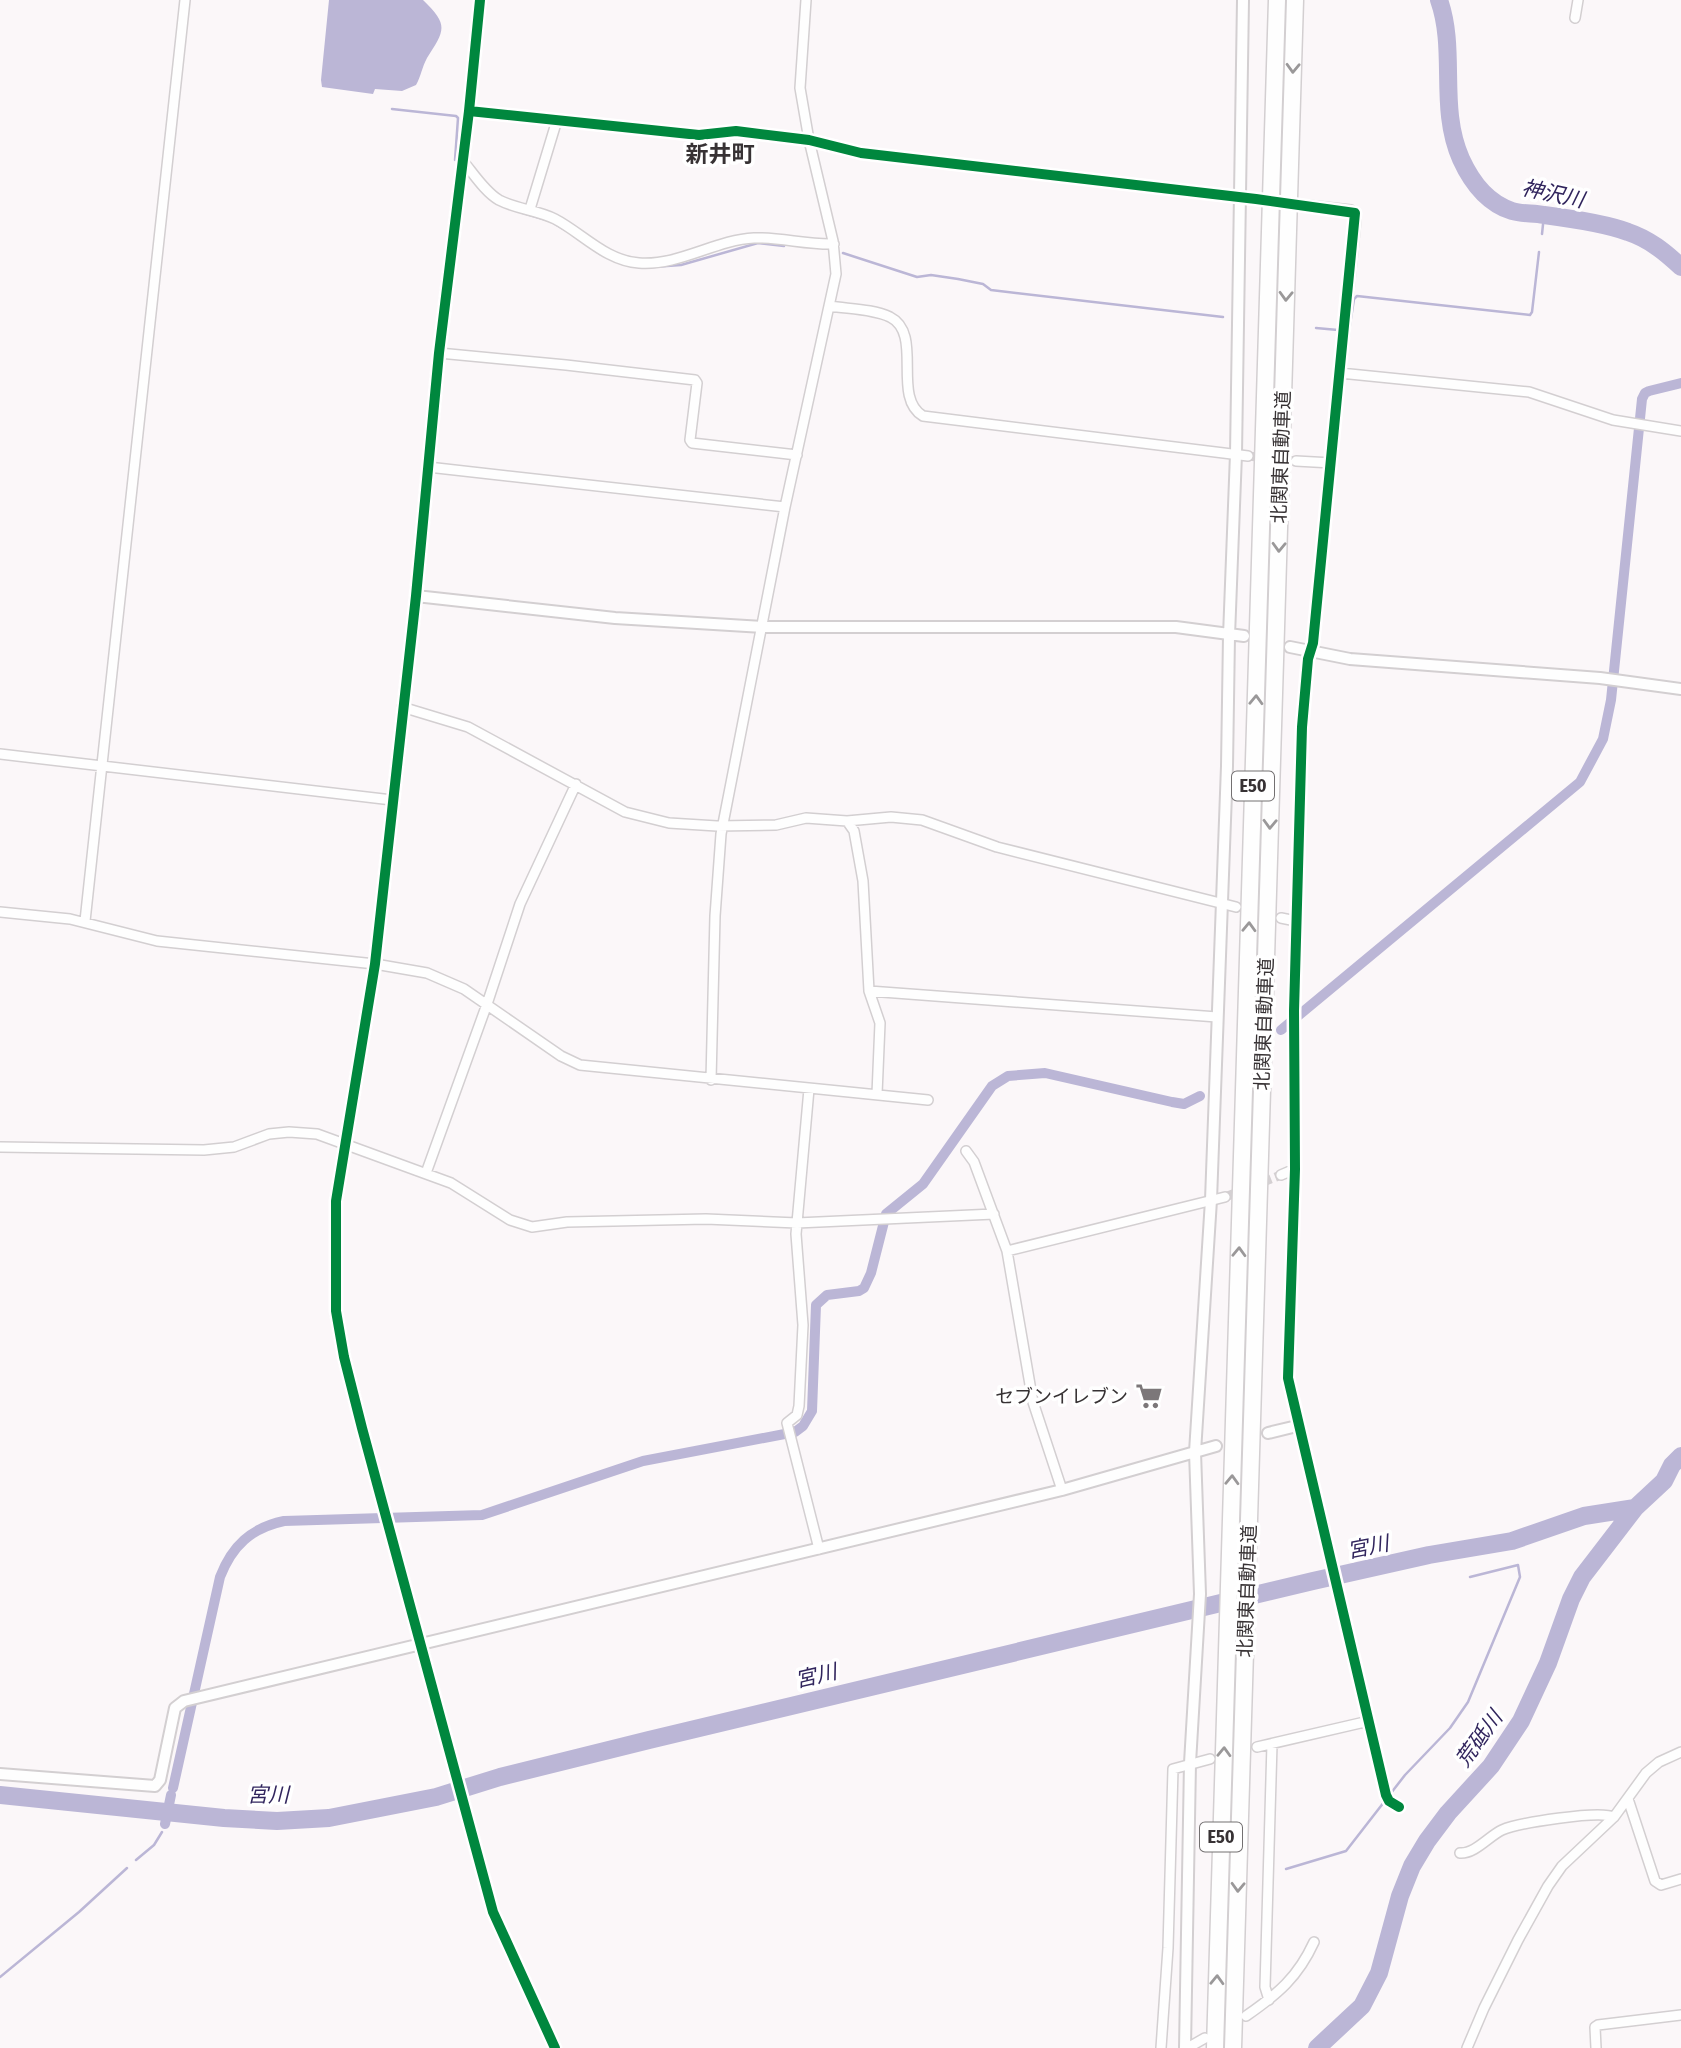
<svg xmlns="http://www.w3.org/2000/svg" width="1681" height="2048" font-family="'Fira Sans Condensed','Noto Sans JP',sans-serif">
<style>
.water{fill:#bbb6d6}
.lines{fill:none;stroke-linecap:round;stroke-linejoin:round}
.stream{stroke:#bbb6d6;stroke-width:2.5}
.canal{stroke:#bbb6d6;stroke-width:10}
.river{stroke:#bbb6d6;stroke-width:18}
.minor-tunnel{stroke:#d4d0d2;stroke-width:9;stroke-dasharray:9 4.5;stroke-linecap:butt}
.minor-casing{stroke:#d3cfd1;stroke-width:12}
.tertiary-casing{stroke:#d3cfd1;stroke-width:14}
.motorway-casing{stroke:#d3cfd1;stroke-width:19}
.minor{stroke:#fefefe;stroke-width:9}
.tertiary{stroke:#fefefe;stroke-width:10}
.motorway{stroke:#fefefe;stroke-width:16}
.cycleway-casing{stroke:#fff;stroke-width:15}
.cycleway{stroke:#00873e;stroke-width:10}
.oneway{stroke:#9a9899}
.labels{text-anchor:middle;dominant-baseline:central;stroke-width:7;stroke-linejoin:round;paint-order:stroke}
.shield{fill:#fff;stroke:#737071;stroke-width:2}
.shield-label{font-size:18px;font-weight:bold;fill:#373234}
.street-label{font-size:19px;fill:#373234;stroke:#fff}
.poi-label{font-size:19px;fill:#373234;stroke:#fff;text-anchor:end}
.water-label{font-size:21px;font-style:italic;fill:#31255d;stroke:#fff}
.quarter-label{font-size:23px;font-weight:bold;fill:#373234;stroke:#fff}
</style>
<rect width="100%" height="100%" fill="#fbf7f9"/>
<!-- water -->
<path class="water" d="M329,0H423C449,25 445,30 427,58C422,67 421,76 416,85L402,91L375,89L373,94L322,87L321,80Z"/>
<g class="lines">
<!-- stream -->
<path class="stream" d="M392,109L456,116L458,118L455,160
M523,213L550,221L565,230
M1542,234L1544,215
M574,236L600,254
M843,253L917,277L931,275L958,279L983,284L991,290L1223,317
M653,267L681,265L758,243L784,246
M1316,328L1349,331L1354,299L1357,296L1530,315L1532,312L1539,252
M1512,1541L1513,1546
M136,1860L154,1845L162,1832
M1286,1869L1346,1851L1405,1775L1450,1728L1468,1702L1520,1577L1518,1565L1470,1577
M0,1977L79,1912L127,1868"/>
<!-- canal -->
<path class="canal" d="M1281,1030L1580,782L1603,739L1611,700L1642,399L1645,393L1649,391L1681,383
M173,1788L220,1577C232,1546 251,1528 284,1521L482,1515L643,1461L795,1432L803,1426L812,1411L816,1305L827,1295L859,1291L864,1288L871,1273L886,1214L923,1184L992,1086L1008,1076L1045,1073L1172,1102L1184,1104L1200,1096
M165,1824L171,1795"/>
<!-- river -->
<path class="river" d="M1439,0C1457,51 1438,107 1461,159C1471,181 1487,203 1512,211C1522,214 1533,213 1544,215C1567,218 1607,224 1628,232C1649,239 1665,252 1681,267
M0,1795L224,1818L277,1821L329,1818L436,1797L500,1777L649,1740L1313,1581L1429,1555L1512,1541L1584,1516L1635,1508
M1317,2048L1362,2006L1379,1973L1400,1896L1412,1866L1427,1841L1448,1813L1491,1766L1521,1721L1548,1663L1571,1599L1582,1577L1635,1508L1664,1481L1672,1465L1681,1456"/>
<!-- minor-tunnel -->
<path class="minor-tunnel" d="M1248,456L1296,461
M1225,1197L1281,1175"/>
<!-- minor casing -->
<g class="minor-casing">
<path id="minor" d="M1575,18L1578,0
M469,111L699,135L736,131L809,140L861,153L1256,199
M463,161C473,173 485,192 499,200C516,209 537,210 555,219C582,233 606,261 639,263C679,266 715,240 754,238C780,237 807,245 834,244
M1306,205L1351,210L1355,213L1356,219L1313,643L1308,659L1302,727L1294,1011L1295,1169L1288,1378L1386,1795L1389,1801L1399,1807
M530,209L557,120
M830,306C849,309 873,309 890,317C924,334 891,397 923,416L1248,456
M439,353L566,365L695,380L697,383L690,440L692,443L797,455
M1340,373L1529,392L1613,420L1681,431
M1296,461L1332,463
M428,467L785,507
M402,707L468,727L625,812L669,823L717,826L776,825L806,818L847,821L891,817L922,820L997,847L1236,907
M0,754L392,800
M847,821L854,831L863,881L869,991L880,1023L877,1094
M0,912L70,919L157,941L375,964L427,973L464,989L561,1056L580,1065L928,1100
M1281,918L1296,921
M85,921L185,0
M869,991L1217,1017
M711,1080L715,916L721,834L785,507L836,274L833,241L809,140L800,88L806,0
M809,1089L796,1234L803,1325L799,1406L797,1415L787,1423L819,1549
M0,1147L204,1150L234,1147L269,1134L289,1132L317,1134L451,1183L510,1220L532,1227L567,1222L706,1219L797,1223L994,1214
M966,1151L974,1162L1007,1251L1033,1402L1062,1490
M426,1173L487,1004L520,904L576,784
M1281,1175L1295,1169
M1007,1251L1225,1197
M1257,1747L1369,1721
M1628,1799L1655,1881L1661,1885L1681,1879
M1460,1853C1475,1854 1489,1836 1502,1830C1518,1823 1599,1810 1614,1817
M1269,2000L1265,1987L1272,1744
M1246,2016C1278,1994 1298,1977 1314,1942
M1191,2046L1205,2038
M1161,2048L1168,1948L1173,1769L1210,1759
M1467,2048L1484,2008L1518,1940L1548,1886L1562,1866L1614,1817L1646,1773L1659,1762L1681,1752
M1596,2048L1595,2027L1598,2025L1681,2015"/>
</g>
<!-- tertiary casing -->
<g class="tertiary-casing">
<path id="tertiary" d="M480,0L469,111L439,353L416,596L375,964L336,1201V1311L344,1357L362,1428L493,1912L555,2048
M416,596L615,618L763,627H1176L1244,636
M1290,647L1350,659L1600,678L1681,689
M1268,1433L1297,1426
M0,1774L155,1786L160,1780L175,1708L184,1701L1062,1490L1216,1446
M1185,2048L1190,1763L1200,1594L1195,1452L1211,1200L1227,766L1229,636L1236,454L1243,0"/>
</g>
<!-- motorway casing -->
<g class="motorway-casing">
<path id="motorway" d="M1215,2048L1277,0
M1233,2048L1295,0"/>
</g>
<!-- minor -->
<use href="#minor" class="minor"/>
<!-- tertiary -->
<use href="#tertiary" class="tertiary"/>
<!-- motorway -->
<use href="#motorway" class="motorway"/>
<!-- cycleway casing -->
<g class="cycleway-casing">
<path id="cycleway" d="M480,0L469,111L439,353L416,596L375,964L336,1201V1311L344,1357L362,1428L493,1912L555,2048
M469,111L699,135L736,131L809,140L861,153L1256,199L1355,213L1313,643L1308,659L1302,727L1294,1011L1295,1169L1288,1378L1386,1795L1389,1801L1399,1807"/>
</g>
<!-- cycleway -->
<use href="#cycleway" class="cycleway"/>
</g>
<!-- one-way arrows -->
<defs><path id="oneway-chevron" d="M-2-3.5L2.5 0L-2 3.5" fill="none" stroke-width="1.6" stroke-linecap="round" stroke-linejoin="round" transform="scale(1.75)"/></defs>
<g class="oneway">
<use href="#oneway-chevron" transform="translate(1293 68) rotate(92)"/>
<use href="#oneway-chevron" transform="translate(1286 296) rotate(92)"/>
<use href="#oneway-chevron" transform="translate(1279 547) rotate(92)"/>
<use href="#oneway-chevron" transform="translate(1256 700) rotate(-88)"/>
<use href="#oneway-chevron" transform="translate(1270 824) rotate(92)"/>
<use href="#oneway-chevron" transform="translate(1249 927) rotate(-88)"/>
<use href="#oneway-chevron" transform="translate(1239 1252) rotate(-88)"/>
<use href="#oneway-chevron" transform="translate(1232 1480) rotate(-88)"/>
<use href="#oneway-chevron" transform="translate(1224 1752) rotate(-88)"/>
<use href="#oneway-chevron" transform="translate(1238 1887) rotate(92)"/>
<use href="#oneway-chevron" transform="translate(1217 1980) rotate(-88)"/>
</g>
<!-- icons -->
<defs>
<g id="supermarket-bare" transform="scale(2.1)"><path d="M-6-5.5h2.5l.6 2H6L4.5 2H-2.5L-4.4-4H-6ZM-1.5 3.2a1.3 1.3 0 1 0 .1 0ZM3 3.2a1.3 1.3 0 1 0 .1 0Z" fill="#7c7779" stroke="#fff" stroke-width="2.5" paint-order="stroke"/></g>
</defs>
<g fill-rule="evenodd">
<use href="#supermarket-bare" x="1149" y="1396"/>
</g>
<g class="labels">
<!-- shield labels -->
<g class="shield">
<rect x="1232" y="771.5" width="42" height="29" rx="5"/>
<rect x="1200" y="1822.5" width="42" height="29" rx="5"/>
</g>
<g class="shield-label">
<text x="1253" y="786">E50</text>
<text x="1221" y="1837">E50</text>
</g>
<!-- street labels -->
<g class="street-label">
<text transform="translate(1281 457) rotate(-88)">北関東自動車道</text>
<text transform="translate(1264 1024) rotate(-88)">北関東自動車道</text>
<text transform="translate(1247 1591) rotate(-88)">北関東自動車道</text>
</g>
<!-- poi labels -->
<g class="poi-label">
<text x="1128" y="1396">セブンイレブン</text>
</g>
<!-- water labels -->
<g class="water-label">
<text transform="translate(1553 194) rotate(12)">神沢川</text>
<text transform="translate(1368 1547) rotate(-11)">宮川</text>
<text transform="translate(816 1676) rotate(-13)">宮川</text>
<text transform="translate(1479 1739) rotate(-54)">荒砥川</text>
<text x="268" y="1795">宮川</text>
</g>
<!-- quarter labels -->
<g class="quarter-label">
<text x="720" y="154">新井町</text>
</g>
</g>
</svg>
